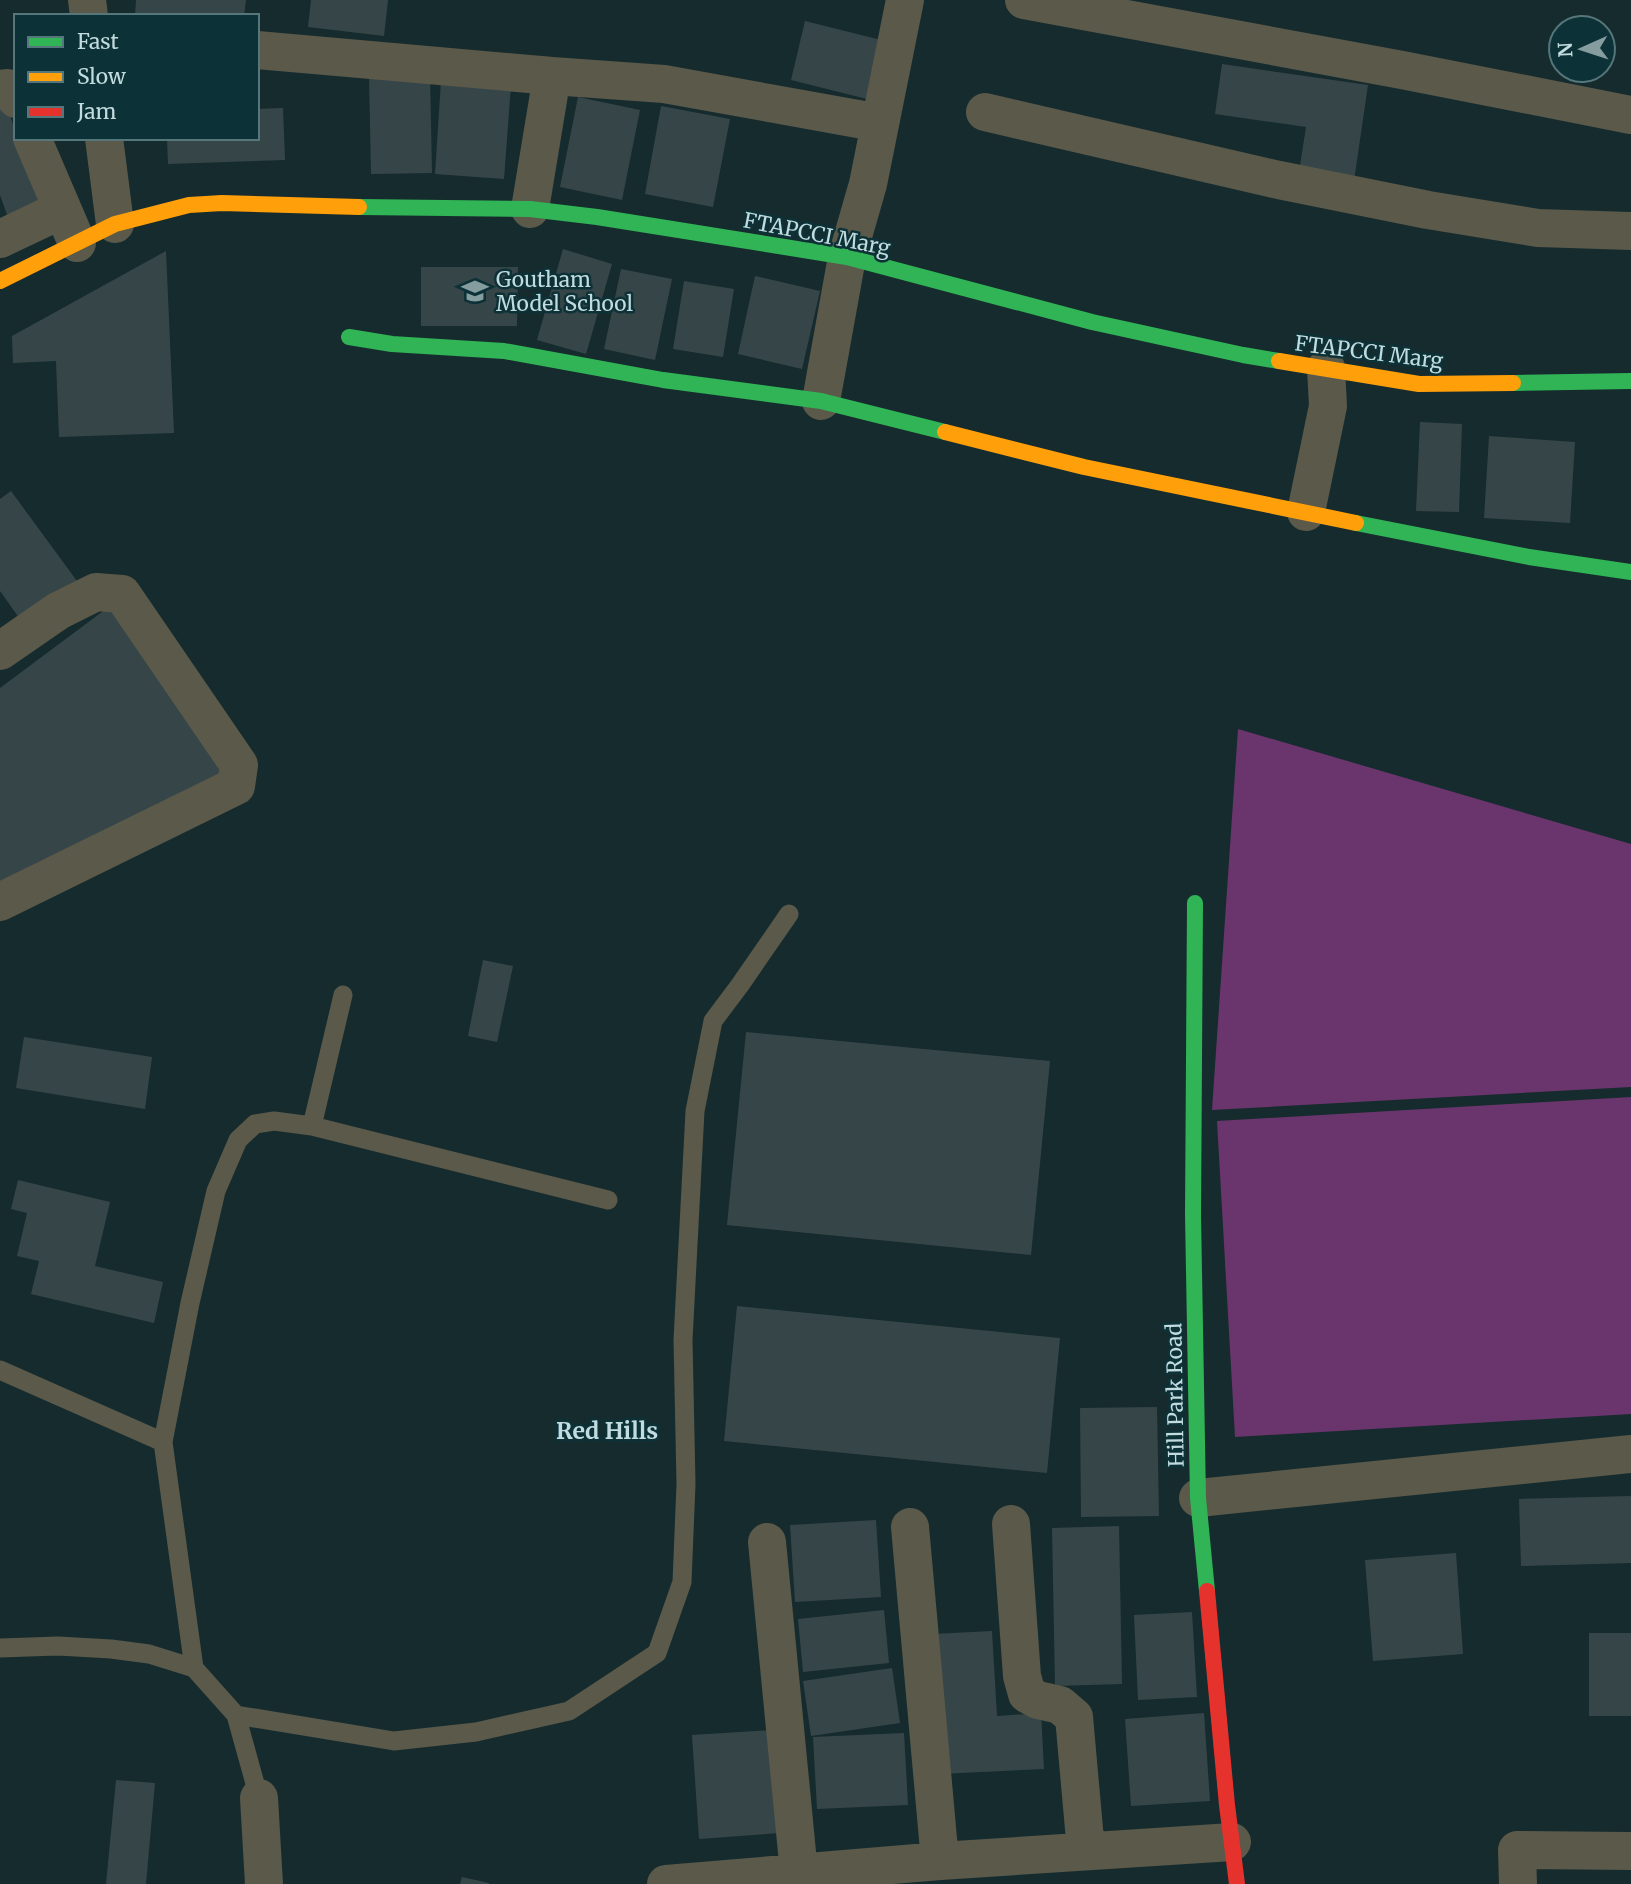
<svg xmlns="http://www.w3.org/2000/svg" width="1631" height="1884" font-family="Merriweather,serif">
<style>
.green{fill:#6a356c}
.building{fill:#364648}
.lines{fill:none;stroke-linecap:round;stroke-linejoin:round}
.lane{stroke:#5a594a;stroke-width:19}
.street{stroke:#5a594a;stroke-width:38}
.fast{stroke:#30b455;stroke-width:16}
.slow{stroke:#ff9f0a;stroke-width:16}
.jam{stroke:#e5322d;stroke-width:16}
.labels{text-anchor:middle;dominant-baseline:central;stroke-width:5;stroke-linejoin:round;paint-order:stroke}
.street-label{font-size:21px;fill:#c2dbde;stroke:#0c3238}
.poi-label{font-size:21px;fill:#c2dbde;stroke:#0c3238;text-anchor:start}
.neighbourhood-label{font-size:23px;font-weight:bold;fill:#c2dbde;stroke:#0c3238}
</style>
<rect width="100%" height="100%" fill="#162b2e"/>
<!-- green -->
<path class="green" d="M1238,729L1631,844V1087L1212,1110Z
M1631,1097V1414L1235,1437L1217,1121Z"/>
<!-- building -->
<path class="building" d="M136,0H246L244,16H135Z
M311,0H388L384,36L308,27Z
M805,21L881,40L867,99L791,80Z
M1222,64L1368,85L1354,181L1299,172L1306,127L1215,114Z
M430,75L432,173L371,174L369,76Z
M441,81L511,85L504,179L435,174Z
M578,97L640,110L622,200L560,187Z
M5,102L43,207L11,226L0,195V103Z
M661,106L730,119L713,207L645,194Z
M283,108L285,160L168,164L167,138H257V109Z
M563,249L612,264L586,354L537,340Z
M166,251L174,433L59,437L56,361L13,363L12,336Z
M421,267H518L517,326H421Z
M621,269L672,279L655,360L604,349Z
M755,276L820,291L802,369L738,354Z
M684,281L734,289L723,357L673,349Z
M1420,422L1462,424L1459,512L1416,511Z
M1489,436L1575,442L1570,523L1484,518Z
M11,491L77,581L22,622L0,591V499Z
M114,603L226,780L0,891V688Z
M483,960L513,966L497,1042L468,1036Z
M746,1032L1050,1061L1031,1255L727,1225Z
M24,1037L152,1057L145,1109L16,1088Z
M18,1180L110,1202L95,1266L163,1282L154,1323L31,1294L39,1261L17,1256L27,1213L11,1209Z
M737,1306L1060,1338L1047,1473L724,1441Z
M1157,1407L1159,1516L1081,1517L1080,1408Z
M1631,1496V1563L1521,1566L1519,1499Z
M876,1520L881,1597L795,1602L790,1525Z
M1119,1526L1122,1684L1055,1686L1052,1528Z
M1456,1553L1463,1654L1373,1661L1365,1560Z
M884,1610L889,1663L803,1672L798,1619Z
M1192,1612L1197,1697L1138,1700L1134,1615Z
M992,1631L997,1716L1041,1713L1044,1769L940,1774L933,1634Z
M1589,1633H1631V1716H1589Z
M892,1668L900,1723L811,1736L803,1681Z
M1204,1713L1210,1801L1131,1806L1125,1719Z
M773,1730L780,1833L699,1839L692,1735Z
M904,1733L908,1805L817,1809L813,1737Z
M116,1780L155,1783L146,1884H106Z
M462,1877L489,1883V1884H460Z"/>
<g class="lines">
<!-- lane -->
<path class="lane" d="M312,1126L343,995
M0,1370L163,1442
M0,1648L58,1646L111,1649L149,1654L194,1668L236,1715L259,1798
M194,1668L163,1442L190,1303L216,1191L238,1140L255,1124L274,1121L312,1126L608,1200
M236,1715L394,1741L476,1732L569,1711L657,1653L682,1582L686,1484L683,1340L695,1111L713,1021L740,985L789,914"/>
<!-- street -->
<path class="street" d="M87,0L89,16
M1024,0L1402,70L1631,115
M257,50L552,76
M0,89L7,88L16,99
M985,112L1279,180L1428,210L1538,228L1631,231
M32,138L77,243
M104,138L115,224
M530,209L552,76L664,84L880,123
M0,239L61,210
M821,401L847,257L868,184L905,0
M1306,512L1328,406L1326,368
M0,651L58,611L96,592L122,594L239,765L236,786L0,902
M1198,1498L1631,1454
M1011,1524L1022,1676L1027,1694L1038,1700L1060,1705L1074,1717L1086,1851
M910,1527L940,1861
M767,1542L799,1873
M259,1798L264,1884
M666,1884L940,1861L1232,1842
M1518,1884L1517,1850L1631,1851"/>
<!-- fast -->
<path class="fast" d="M359,207L530,209L597,217L847,257L1092,322L1243,355L1279,361
M349,337L392,344L504,351L663,380L821,401L945,432
M1513,383L1631,381
M1356,523L1529,557L1631,572
M1195,903L1193,1215L1198,1498L1207,1591"/>
<!-- slow -->
<path class="slow" d="M0,281L115,224L189,205L222,203L359,207
M1279,361L1419,384L1513,383
M945,432L1084,467L1356,523"/>
<!-- jam -->
<path class="jam" d="M1207,1591L1227,1805L1237,1884"/>
</g>
<!-- icons -->
<defs>
<g id="school-bare" transform="scale(2.1)"><path d="M0-5L7-2L0 1L-7-2ZM-4 1L0 2.5L4 1V4Q0 6-4 4Z" fill="#869da0" stroke="#0c3238" stroke-width="2.5" paint-order="stroke"/></g>
</defs>
<g fill-rule="evenodd">
<use href="#school-bare" x="475" y="291"/>
</g>
<g class="labels">
<!-- street labels -->
<g class="street-label">
<text transform="translate(817 234) rotate(11)">FTAPCCI Marg</text>
<text transform="translate(1369 352) rotate(7)">FTAPCCI Marg</text>
<text transform="translate(1175 1395) rotate(-91)">Hill Park Road</text>
</g>
<!-- poi labels -->
<g class="poi-label">
<text x="496" y="279">Goutham<tspan x="496" dy="24">Model School</tspan></text>
</g>
<!-- neighbourhood labels -->
<g class="neighbourhood-label">
<text x="607" y="1430">Red Hills</text>
</g>
</g>
<!-- legend -->
<rect x="14" y="14" width="245" height="126" fill="#0c3238" stroke="#55767a" stroke-width="2"/>
<rect x="28" y="37" width="35" height="10" fill="#30b455" stroke="#55767a" stroke-width="2"/>
<text x="77" y="49" font-size="21" fill="#c2dbde">Fast</text>
<rect x="28" y="72" width="35" height="10" fill="#ff9f0a" stroke="#55767a" stroke-width="2"/>
<text x="77" y="84" font-size="21" fill="#c2dbde">Slow</text>
<rect x="28" y="107" width="35" height="10" fill="#e5322d" stroke="#55767a" stroke-width="2"/>
<text x="77" y="119" font-size="21" fill="#c2dbde">Jam</text>
<!-- north arrow -->
<g transform="translate(1582 49) rotate(267)"><circle r="33" fill="#0c3238" stroke="#55767a" stroke-width="2"/>
<path d="M0-5L12 26L0 18L-12 26Z" fill="#869da0"/>
<text y="-10" font-size="19" font-weight="bold" text-anchor="middle" fill="#c2dbde">N</text>
</g>
</svg>
